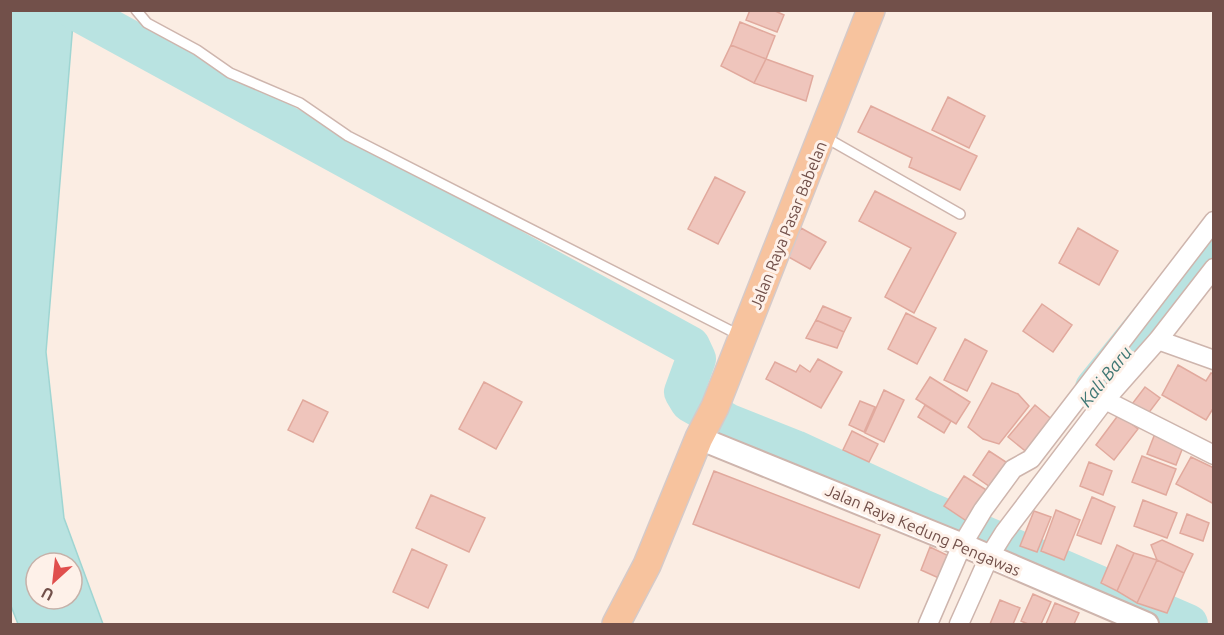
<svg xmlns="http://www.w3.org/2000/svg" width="1224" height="635" font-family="Ubuntu,sans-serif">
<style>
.water{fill:#b9e3e1;stroke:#9fd5d2;stroke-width:1.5;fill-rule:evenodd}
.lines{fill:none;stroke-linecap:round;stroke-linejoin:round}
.river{stroke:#b9e3e1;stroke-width:40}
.building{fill:#efc5bc;stroke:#e1a99d;stroke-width:1.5}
.service-casing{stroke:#ceb5ad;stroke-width:12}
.minor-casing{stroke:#ceb5ad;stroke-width:21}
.tertiary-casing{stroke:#ceb5ad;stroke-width:26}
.primary-casing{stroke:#d5cac9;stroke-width:30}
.service{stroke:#fff;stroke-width:9}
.minor{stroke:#fff;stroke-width:18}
.tertiary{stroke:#fff;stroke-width:22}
.primary{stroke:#f7c39e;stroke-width:27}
.labels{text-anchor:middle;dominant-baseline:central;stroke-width:6;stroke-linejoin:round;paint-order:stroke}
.street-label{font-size:16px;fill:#72504a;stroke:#fef1e9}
.water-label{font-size:18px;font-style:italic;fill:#3f7774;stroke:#fef1e9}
</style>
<rect width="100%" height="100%" fill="#fbede3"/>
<!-- water -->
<path class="water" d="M11,10L74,11L46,352L64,518L103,624H18L11,606ZM36,563H72V599H36Z"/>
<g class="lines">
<!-- river -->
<path class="river" d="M75,10L690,346L696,359L684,392L690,402L727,423L795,450L920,508L1188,624
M1095,388L1214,241"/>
</g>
<!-- building -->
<path class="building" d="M750,10H773L784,15L777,32L746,20Z
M740,22L775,36L766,59L731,45Z
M731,45L766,59L754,83L721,66Z
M766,59L813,76L806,101L754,83Z
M948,97L985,116L969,148L932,130Z
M871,106L977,156L960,190L909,167L912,158L858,132Z
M715,177L745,192L718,244L688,229Z
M875,191L956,233L914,313L885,297L911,248L859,221Z
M801,228L826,242L810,269L785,255Z
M1078,228L1118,251L1099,285L1059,263Z
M1042,304L1072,325L1053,352L1023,331Z
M823,306L851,318L844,332L816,320Z
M906,313L936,328L917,364L888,349Z
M816,320L844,332L837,348L806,338Z
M965,339L987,351L967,391L944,380Z
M818,359L842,372L821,408L766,379L775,362L796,372L800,365L810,372Z
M1178,365L1206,381L1211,373L1214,374V407L1206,420L1162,395Z
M930,377L970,402L956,424L916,399Z
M484,382L522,402L496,449L459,429Z
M992,383L1018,394L1029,406L999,444L983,439L968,427Z
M1145,387L1160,398L1144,419L1129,408Z
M884,390L904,400L884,442L865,433Z
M303,400L328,412L313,442L288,430Z
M860,401L875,407L864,432L849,425Z
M925,405L951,421L944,433L918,417Z
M1035,405L1055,422L1029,454L1008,437Z
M1119,414L1138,429L1114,460L1096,445Z
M852,431L878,444L869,462L843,450Z
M1156,431L1185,442L1176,465L1147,454Z
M989,451L1009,464L993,489L973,475Z
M1142,456L1176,469L1166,495L1132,482Z
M1191,457L1214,468V504L1176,484Z
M1089,462L1112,471L1103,495L1080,486Z
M714,471L880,535L859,588L693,524Z
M964,476L988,491L968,522L944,506Z
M431,495L485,518L469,552L416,528Z
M1092,497L1115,507L1101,544L1077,535Z
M1143,500L1177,513L1167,538L1134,526Z
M1056,510L1080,520L1064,560L1041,551Z
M1034,511L1051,517L1037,552L1020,546Z
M1187,514L1209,523L1203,541L1180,533Z
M1162,540L1193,554L1184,573L1157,560L1151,545Z
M1117,545L1134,553L1117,591L1101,583Z
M930,547L951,557L941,579L921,570Z
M412,549L447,565L428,608L393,592Z
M1134,553L1157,560L1137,603L1117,591Z
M1157,560L1184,573L1167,613L1137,603Z
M1033,594L1051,602L1041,624H1028L1021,621Z
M1000,600L1020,608L1013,624H990Z
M1055,603L1079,613L1074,624H1046Z"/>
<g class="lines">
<!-- service casing -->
<g class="service-casing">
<path id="service" d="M136,10L147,23L197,50L230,73L300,103L348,136L741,336
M823,136L960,214"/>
</g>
<!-- minor casing -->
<g class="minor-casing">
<path id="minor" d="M1158,340L1214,360
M1105,400L1214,455
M928,624L962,545L983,510L1013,469L1031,459L1214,221
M959,624L989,557L1004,533L1105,400L1158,340L1214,268"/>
</g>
<!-- tertiary casing -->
<g class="tertiary-casing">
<path id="tertiary" d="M699,438L965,546L1147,624"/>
</g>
<!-- primary casing -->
<g class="primary-casing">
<path id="primary" d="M616,624L647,565L699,438L715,407L871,10"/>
</g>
<!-- service -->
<use href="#service" class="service"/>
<!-- minor -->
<use href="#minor" class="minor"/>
<!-- tertiary -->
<use href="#tertiary" class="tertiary"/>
<!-- primary -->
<use href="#primary" class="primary"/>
</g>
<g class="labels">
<!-- street labels -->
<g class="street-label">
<text transform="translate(788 225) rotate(-68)">Jalan Raya Pasar Babelan</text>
<text transform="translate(923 530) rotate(23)">Jalan Raya Kedung Pengawas</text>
</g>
<!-- water labels -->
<g class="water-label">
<text transform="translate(1105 376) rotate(-51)">Kali Baru</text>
</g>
</g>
<!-- border -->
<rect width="1224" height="635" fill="none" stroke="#72504a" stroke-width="24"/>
<!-- north arrow -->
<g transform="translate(54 581) rotate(207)"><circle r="28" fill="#fef1e9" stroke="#c6b1a9" stroke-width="1.5"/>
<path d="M0-4.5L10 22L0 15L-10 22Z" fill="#e04f4d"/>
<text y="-9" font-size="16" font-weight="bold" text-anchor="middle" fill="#72504a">U</text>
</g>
</svg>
